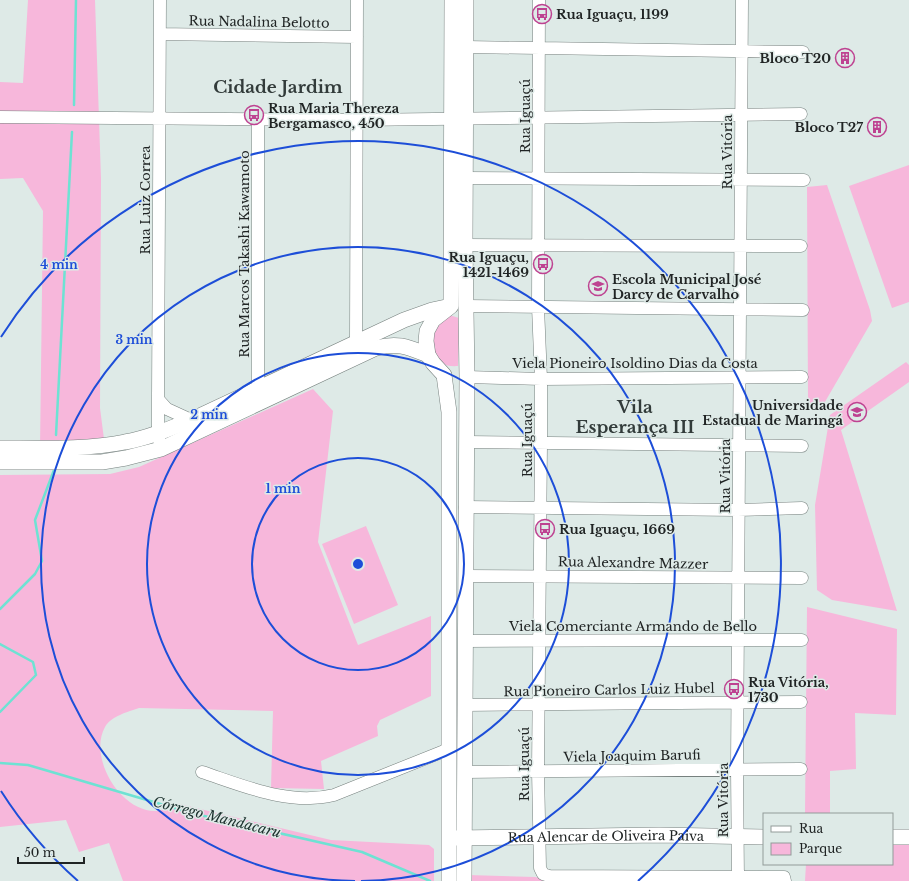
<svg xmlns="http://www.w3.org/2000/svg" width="909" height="881" font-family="'Libre Baskerville',serif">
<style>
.green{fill:#f7b7db}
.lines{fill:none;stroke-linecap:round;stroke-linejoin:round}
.stream{stroke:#6ee2d3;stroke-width:2.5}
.minor-casing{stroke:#76807e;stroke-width:13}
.major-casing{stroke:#76807e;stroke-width:16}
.minor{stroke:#fff;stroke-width:12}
.major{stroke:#fff;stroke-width:15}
.ring{fill:none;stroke:#1d4ed8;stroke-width:2}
.labels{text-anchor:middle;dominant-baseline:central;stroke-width:3;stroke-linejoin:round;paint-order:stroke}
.poi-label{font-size:13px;font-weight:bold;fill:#202424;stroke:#deeae7;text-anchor:start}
.street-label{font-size:13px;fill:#202424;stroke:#deeae7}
.water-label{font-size:14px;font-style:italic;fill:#1c312e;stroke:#deeae7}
.district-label{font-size:17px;font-weight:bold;fill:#323b3a;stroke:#deeae7}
.centre{fill:#1d4ed8;stroke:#deeae7;stroke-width:2}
.ring-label{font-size:12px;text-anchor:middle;font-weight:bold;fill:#1d4ed8;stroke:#deeae7;stroke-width:3;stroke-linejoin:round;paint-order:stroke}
</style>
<rect width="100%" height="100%" fill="#deeae7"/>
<!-- green -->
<path class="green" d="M28,0H95L101,179L100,408L105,447L40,448L43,211L23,178L0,179V82L23,83Z
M909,165V302L892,308L849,186Z
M827,185L870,310L872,321L822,407L819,409L813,408L808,403L807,187Z
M449,315L459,318L458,366C434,368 434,351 432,332Z
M906,362L909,365V382L841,430L897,611L832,600L817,590L815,505L830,415Z
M313,389L333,411L318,542L358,645L431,616V696L380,720L377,726L378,736L321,761L324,789L271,788L273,711L139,708C128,712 111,716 105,727C88,757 120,812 156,811C161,811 170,806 175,803L331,840L429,845L434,849V881H123L109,843L79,852L66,820L0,827V475L110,474L139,467Z
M366,526L398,605L354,624L322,544Z
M807,607L897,629L896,715L855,713L856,769L830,771V814H805Z
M892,843H909V881H805L806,864H892Z
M468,875L535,877L553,881H468Z"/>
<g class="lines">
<!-- stream -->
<path class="stream" d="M74,105L76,0
M56,435L72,132
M0,609L35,574L42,561L35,520L54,470
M0,644L33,662L36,675L0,712
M0,763L28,765L191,813L362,852L430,881"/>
<!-- minor casing -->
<g class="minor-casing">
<path id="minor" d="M539,0L538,307L541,379V443L538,771L540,868L543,874L549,876L784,877L785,881
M160,34L357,37
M466,47L803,52
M0,117L358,120L801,114
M258,119V388
M465,178L804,180
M465,245L801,246
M466,306L803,310
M356,342L357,0
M467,377L541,379L802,377
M158,399L160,0
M466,442L802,446
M161,449L158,434V399L167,409L191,420
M465,507L738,510L802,508
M465,576L802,578
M465,641L802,640
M464,705L801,702
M202,772C244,786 289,806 334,795L449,749
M464,772L801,769
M738,881L737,769L742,0"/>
</g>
<!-- major casing -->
<g class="major-casing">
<g id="major">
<path d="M0,448C40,448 86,450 125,442C148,438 169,429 191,420L404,320L432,310L446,307"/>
<path d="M0,462H102L126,458L161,449L376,348C398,342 408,347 428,355"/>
<path d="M892,837H909"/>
<path id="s1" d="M455,838L659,835L764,837"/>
<path d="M449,881V412L444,375L433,363L428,355L426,341L427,331L433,320L451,306L452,0"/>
<path d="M464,881L467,377L465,245L466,0"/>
</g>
</g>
<!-- minor -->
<use href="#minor" class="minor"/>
<!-- major -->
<use href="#major" class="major"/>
</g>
<!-- distance rings -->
<g class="ring">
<circle cx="358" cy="564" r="106"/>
<circle cx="358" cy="564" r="211"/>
<path d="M355 881A317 317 0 1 1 361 881"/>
<path d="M78 881A423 423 0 0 1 1 791M1 337A423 423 0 1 1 638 881"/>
</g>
<!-- icons -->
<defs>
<g id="bus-ring" transform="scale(1)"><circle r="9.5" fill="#deeae7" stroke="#be4291" stroke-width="1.5"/><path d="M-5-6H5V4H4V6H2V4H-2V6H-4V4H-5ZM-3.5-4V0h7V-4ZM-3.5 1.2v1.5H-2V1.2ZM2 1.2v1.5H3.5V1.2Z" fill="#be4291"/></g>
<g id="building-ring" transform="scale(1)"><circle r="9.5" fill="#deeae7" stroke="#be4291" stroke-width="1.5"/><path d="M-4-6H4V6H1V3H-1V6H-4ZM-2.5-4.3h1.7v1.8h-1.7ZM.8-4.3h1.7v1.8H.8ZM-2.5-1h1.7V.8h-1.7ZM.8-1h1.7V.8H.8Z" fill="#be4291"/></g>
<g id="school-ring" transform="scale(1)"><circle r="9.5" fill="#deeae7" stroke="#be4291" stroke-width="1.5"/><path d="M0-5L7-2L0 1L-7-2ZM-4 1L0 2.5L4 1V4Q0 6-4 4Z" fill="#be4291"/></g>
<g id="university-ring" transform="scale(1)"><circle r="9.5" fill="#deeae7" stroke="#be4291" stroke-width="1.5"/><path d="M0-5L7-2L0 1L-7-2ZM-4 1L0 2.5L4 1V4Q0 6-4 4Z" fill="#be4291"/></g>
</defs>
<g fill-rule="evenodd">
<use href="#bus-ring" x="542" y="14"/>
<use href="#building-ring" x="845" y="58"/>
<use href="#bus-ring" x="254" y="115"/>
<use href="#building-ring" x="877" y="127"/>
<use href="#bus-ring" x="543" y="264"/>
<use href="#school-ring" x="598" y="286"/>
<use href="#university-ring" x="857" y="412"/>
<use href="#bus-ring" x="545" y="529"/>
<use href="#bus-ring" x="734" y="689"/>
</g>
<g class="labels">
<!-- poi labels -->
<g class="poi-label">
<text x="556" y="14">Rua Iguaçu, 1199</text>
<text x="831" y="58" text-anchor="end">Bloco T20</text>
<text x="268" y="108">Rua Maria Thereza<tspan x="268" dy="15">Bergamasco, 450</tspan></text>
<text x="863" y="127" text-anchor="end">Bloco T27</text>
<text x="529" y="257" text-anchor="end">Rua Iguaçu,<tspan x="529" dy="15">1421-1469</tspan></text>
<text x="612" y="279">Escola Municipal José<tspan x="612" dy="15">Darcy de Carvalho</tspan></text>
<text x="843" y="405" text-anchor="end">Universidade<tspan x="843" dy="15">Estadual de Maringá</tspan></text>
<text x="559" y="529">Rua Iguaçu, 1669</text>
<text x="748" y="682">Rua Vitória,<tspan x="748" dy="15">1730</tspan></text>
</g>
<!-- street labels -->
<g class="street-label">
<text transform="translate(259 22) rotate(1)">Rua Nadalina Belotto</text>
<text transform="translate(525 116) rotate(-90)">Rua Iguaçú</text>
<text transform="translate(727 152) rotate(-90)">Rua Vitória</text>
<text transform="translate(145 200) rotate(-90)">Rua Luiz Correa</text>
<text transform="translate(244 254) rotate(-90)">Rua Marcos Takashi Kawamoto</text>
<text x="635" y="363">Viela Pioneiro Isoldino Dias da Costa</text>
<text transform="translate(527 440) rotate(-90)">Rua Iguaçú</text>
<text transform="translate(725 476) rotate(-90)">Rua Vitória</text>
<text transform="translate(633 563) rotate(1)">Rua Alexandre Mazzer</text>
<text x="633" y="626">Viela Comerciante Armando de Bello</text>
<text transform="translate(609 690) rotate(-1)">Rua Pioneiro Carlos Luiz Hubel</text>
<text transform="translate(632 756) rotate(-1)">Viela Joaquim Barufi</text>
<text transform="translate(524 764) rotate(-90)">Rua Iguaçú</text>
<text transform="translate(723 800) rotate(-90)">Rua Vitória</text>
<text stroke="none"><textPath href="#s1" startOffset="151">Rua Alencar de Oliveira Paiva</textPath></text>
</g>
<!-- water labels -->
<g class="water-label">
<text transform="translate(217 817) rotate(14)">Córrego Mandacaru</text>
</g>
<!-- district labels -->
<g class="district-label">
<text x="278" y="87">Cidade Jardim</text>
<text x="635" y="407">Vila<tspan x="635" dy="20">Esperança III</tspan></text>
</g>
</g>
<circle cx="358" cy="564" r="6" class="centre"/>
<g class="ring-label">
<text x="59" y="269">4 min</text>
<text x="134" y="344">3 min</text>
<text x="209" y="419">2 min</text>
<text x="283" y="493">1 min</text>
</g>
<!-- legend -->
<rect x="763" y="813" width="130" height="52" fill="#deeae7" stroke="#929b99"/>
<rect x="771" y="826" width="20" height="6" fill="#ffffff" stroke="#929b99"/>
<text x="799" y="833" font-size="12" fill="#202424">Rua</text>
<rect x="771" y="843" width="20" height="12" fill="#f7b7db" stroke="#929b99"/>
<text x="799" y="853" font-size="12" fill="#202424">Parque</text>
<!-- scale -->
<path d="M18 857v6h66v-6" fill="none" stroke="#202424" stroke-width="2"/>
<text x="24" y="857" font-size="12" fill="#202424" stroke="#deeae7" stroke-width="3" paint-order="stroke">50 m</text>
</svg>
